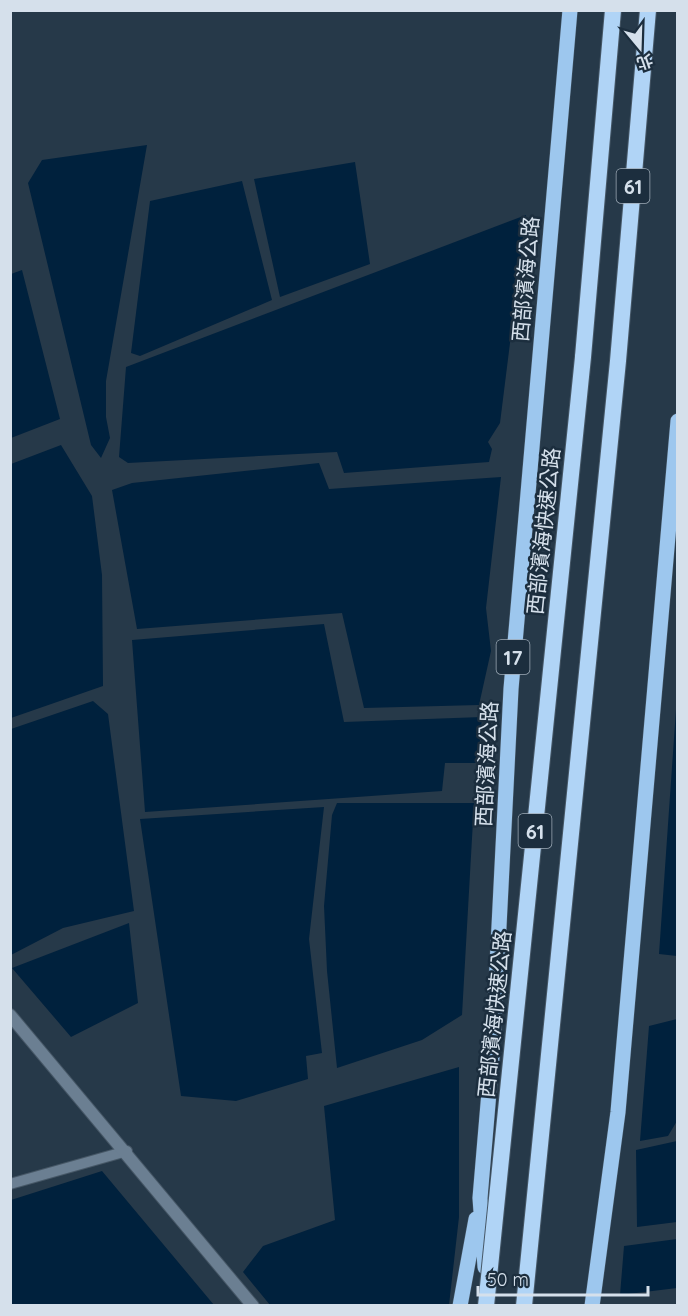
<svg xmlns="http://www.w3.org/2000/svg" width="688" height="1316" font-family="Quicksand,'Noto Sans TC',sans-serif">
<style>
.water{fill:#00213d}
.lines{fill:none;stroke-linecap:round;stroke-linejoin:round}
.service-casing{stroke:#465766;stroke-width:12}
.minor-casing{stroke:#465766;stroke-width:14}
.primary-casing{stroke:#465766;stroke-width:16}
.trunk-casing{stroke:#465766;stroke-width:18}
.service{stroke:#6b7f92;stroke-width:10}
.minor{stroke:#6b7f92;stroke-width:12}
.primary{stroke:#9dc7ee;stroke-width:15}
.trunk{stroke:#b0d4f6;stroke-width:16}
.trunk-bridge-casing{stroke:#465766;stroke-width:18;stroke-linecap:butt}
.trunk-bridge{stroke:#b0d4f6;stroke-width:16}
.labels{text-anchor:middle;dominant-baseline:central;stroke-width:5;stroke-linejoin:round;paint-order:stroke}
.shield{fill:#1c2e3e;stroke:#9eabb7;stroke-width:1.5}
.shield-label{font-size:20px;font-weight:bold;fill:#d5e0eb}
.street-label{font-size:21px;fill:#d5e0eb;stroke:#1c2e3e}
</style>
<rect width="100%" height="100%" fill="#263949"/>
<!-- water -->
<path class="water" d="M147,145L106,381V417L110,438L101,458L91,445L28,183L42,160Z
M355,162L370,264L280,297L254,179Z
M242,181L272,300L140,356L131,353L150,201Z
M526,215L500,423L488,442L492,449L489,462L344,473L337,452L128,463L119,457L126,367Z
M22,270L60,419L11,438V274Z
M61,445L92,496L102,575L103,686L11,718V464Z
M319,463L329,489L501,477L486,608L491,651L479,705L364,708L342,613L137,629L112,490L132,483Z
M324,624L344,722L482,717L478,763H445L442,791L145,812L132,640Z
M677,695L678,956H677L659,954Z
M93,701L108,714L134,911L63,928L11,955V729Z
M337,803H474L462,1015L422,1040L337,1068L327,971L324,906L332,815Z
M324,807L309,939L322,1053L306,1056L308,1079L236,1101L181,1096L140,819Z
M129,923L138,1003L71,1037L12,968Z
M677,1019V1121L668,1136L640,1141L649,1026Z
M459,1067V1217L449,1305H270L243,1272L263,1246L335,1220L324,1106Z
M677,1141V1222L637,1227L636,1150Z
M102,1171L214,1305H11V1200Z
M677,1239V1288L620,1295L624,1246Z"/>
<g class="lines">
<!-- service casing -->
<g class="service-casing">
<path id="service" d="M10,1184L127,1151"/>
</g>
<!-- minor casing -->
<g class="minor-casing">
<path id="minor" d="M10,1015L253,1306"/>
</g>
<!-- primary casing -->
<g class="primary-casing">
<path id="primary" d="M485,1267L480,1198L493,1045L511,689L570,10
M460,1306L476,1219
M592,1306L618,1112L678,421"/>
</g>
<!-- trunk casing -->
<g class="trunk-casing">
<path id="trunk" d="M583,357L613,10
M524,1306L618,361L648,10"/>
</g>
<!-- service -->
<use href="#service" class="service"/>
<!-- minor -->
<use href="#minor" class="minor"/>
<!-- primary -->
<use href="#primary" class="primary"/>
<!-- trunk -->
<use href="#trunk" class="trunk"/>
<!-- trunk-bridge casing -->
<g class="trunk-bridge-casing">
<path id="trunk-bridge" d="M486,1306L583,357"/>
</g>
<!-- trunk-bridge -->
<use href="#trunk-bridge" class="trunk-bridge"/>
</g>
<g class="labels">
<!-- shield labels -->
<g class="shield">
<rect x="616.5" y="169" width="33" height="34" rx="4.5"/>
<rect x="496.5" y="640" width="33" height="34" rx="4.5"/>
<rect x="518.5" y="814" width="33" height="34" rx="4.5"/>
</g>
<g class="shield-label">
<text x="633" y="186">61</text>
<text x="513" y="657">17</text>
<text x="535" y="831">61</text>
</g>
<!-- street labels -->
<g class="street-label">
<text transform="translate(525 279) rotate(-85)">西部濱海公路</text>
<text transform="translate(543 531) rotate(-84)">西部濱海快速公路</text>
<text transform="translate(486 764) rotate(-87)">西部濱海公路</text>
<text transform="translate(494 1014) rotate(-84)">西部濱海快速公路</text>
</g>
</g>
<!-- border -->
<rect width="688" height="1316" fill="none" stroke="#d5e0eb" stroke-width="24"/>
<!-- north arrow -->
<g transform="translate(640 48) rotate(161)" stroke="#1c2e3e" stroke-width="4.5" paint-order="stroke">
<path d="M0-4.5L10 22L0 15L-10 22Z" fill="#d5e0eb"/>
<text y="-9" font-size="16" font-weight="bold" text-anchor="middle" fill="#d5e0eb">北</text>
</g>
<!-- scale -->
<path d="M478 1286v9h170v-9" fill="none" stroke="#d5e0eb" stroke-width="3"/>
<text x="487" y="1286" font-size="18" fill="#d5e0eb" stroke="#1c2e3e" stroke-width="4.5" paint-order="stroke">50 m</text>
</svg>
